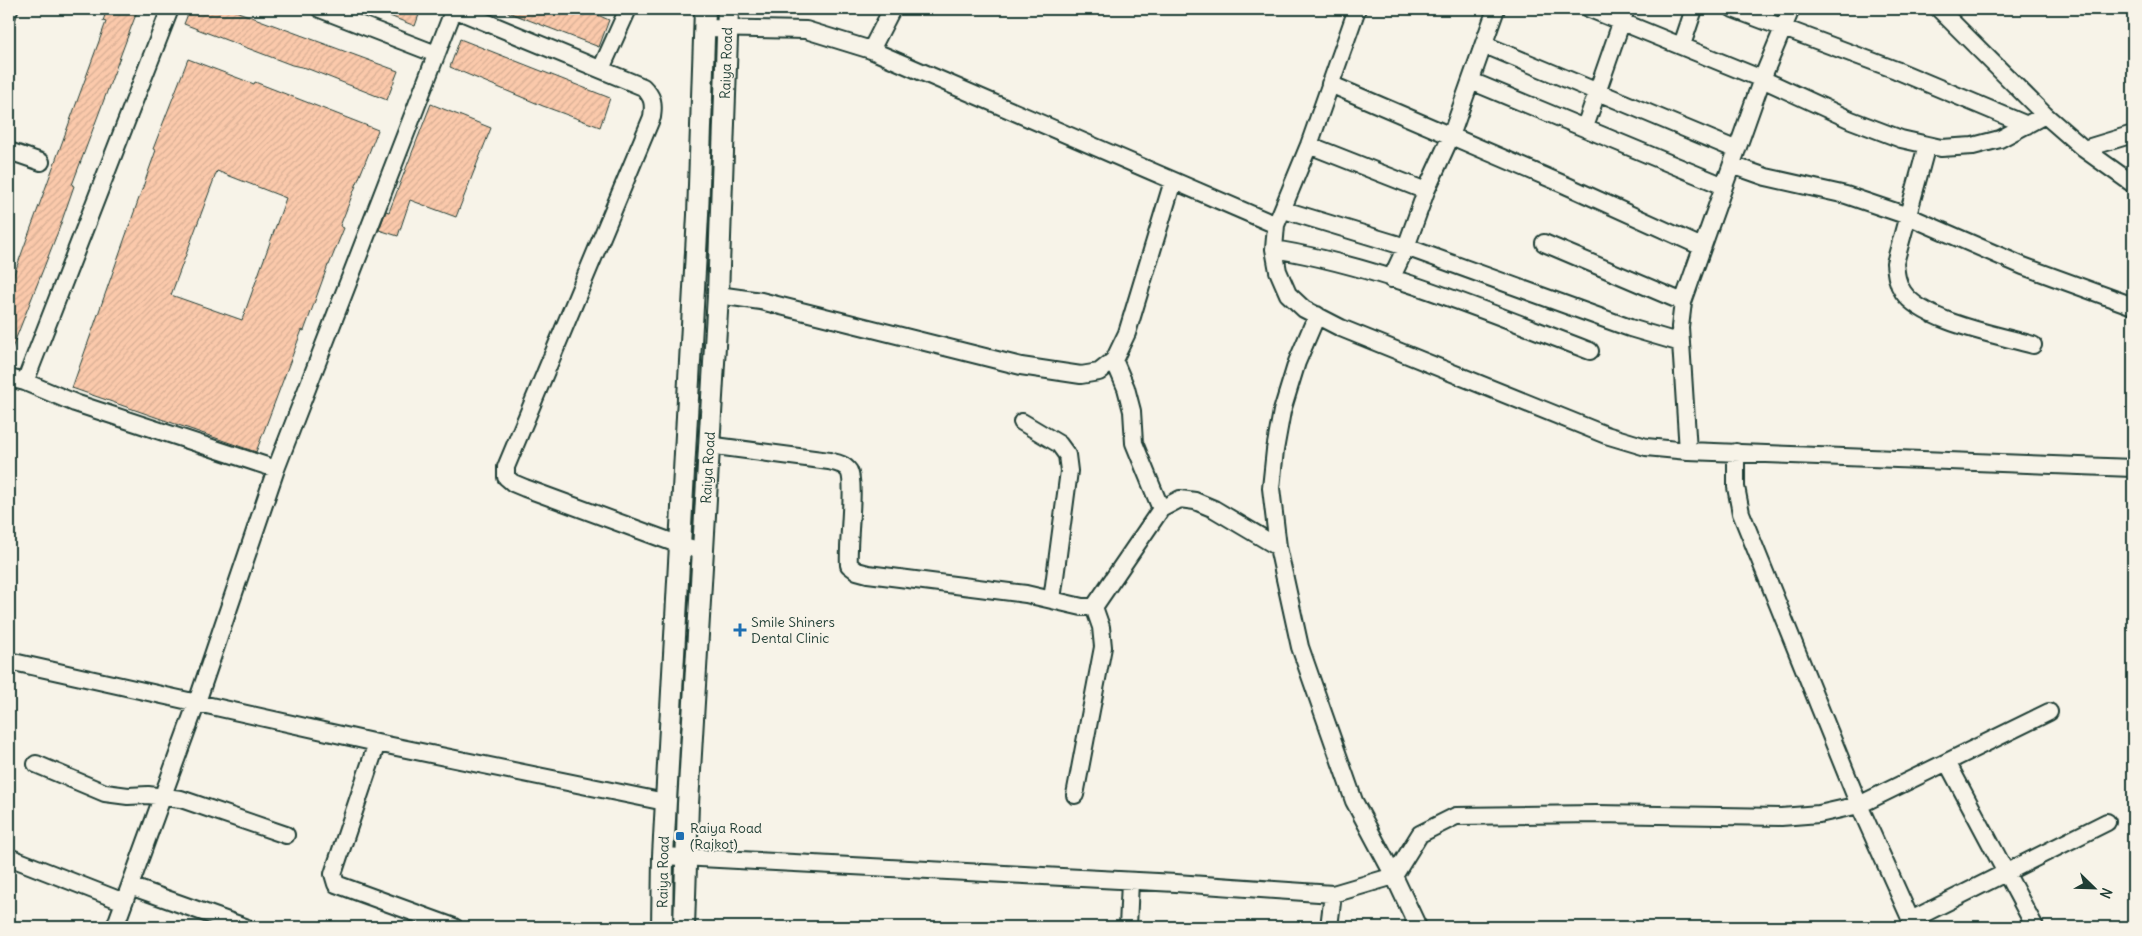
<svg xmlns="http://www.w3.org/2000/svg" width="2142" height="936" font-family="Delius,sans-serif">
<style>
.building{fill:url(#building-hatch);stroke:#1f3d34;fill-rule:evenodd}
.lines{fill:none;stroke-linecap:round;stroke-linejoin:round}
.service-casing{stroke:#1f3d34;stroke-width:11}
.minor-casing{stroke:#1f3d34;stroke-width:20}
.tertiary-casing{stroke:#1f3d34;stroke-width:24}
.service{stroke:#f7f3e8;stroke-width:8}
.minor{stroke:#f7f3e8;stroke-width:16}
.tertiary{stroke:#f7f3e8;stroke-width:20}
.poi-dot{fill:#1f6fb2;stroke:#f7f3e8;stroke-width:2}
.labels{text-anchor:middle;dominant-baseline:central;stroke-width:4;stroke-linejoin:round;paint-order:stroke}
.street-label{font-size:14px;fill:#1f3d34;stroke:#f7f3e8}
.poi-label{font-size:14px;fill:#1f3d34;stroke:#f7f3e8;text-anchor:start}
</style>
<defs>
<pattern id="building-hatch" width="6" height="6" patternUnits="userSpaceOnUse" patternTransform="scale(1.25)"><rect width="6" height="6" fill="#fbc9ab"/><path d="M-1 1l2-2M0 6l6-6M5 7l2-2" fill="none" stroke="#d7ae94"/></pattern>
</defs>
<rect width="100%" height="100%" fill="#f7f3e8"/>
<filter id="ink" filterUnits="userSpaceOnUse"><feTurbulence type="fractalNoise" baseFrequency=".02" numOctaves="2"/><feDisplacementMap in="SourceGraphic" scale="10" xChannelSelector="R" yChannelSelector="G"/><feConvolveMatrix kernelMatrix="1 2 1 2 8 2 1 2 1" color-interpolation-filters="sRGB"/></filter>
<g filter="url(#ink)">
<!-- building -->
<path class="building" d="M107,9H138L72,185L74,186L59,229L9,356V288L106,22L103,21Z
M190,9H230L398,71L387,100L306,68L292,65L184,24Z
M372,9H421L415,26Z
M500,9H584L609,20L599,47Z
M460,39L610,98L600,127L543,106L450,67Z
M188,59L254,84L255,82L378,130L340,226L344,228L329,265H328L304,331L302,330L256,452L72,388L156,150L153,149ZM217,171L286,198L242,320L171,295Z
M431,104L491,128L456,217L410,200L398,236L379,230L386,211L389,212Z"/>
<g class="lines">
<!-- service casing -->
<g class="service-casing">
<path id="service" d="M9,23L14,9"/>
</g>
<!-- minor casing -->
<g class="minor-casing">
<path id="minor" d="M320,9L436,54
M454,9L643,87C653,97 654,103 652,117L506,467V477L513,483L525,488L680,545L702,551
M1357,9L1309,145L1276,225L1274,249L1278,271L1288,294L1304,309L1341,328L1606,435L1646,447L1688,451L2133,468
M1590,9L1762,79L1851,120L1901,139L1941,148L1973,146L2000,139L2045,115
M1733,9L1896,70L2027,125
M1939,9L2045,115L2084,149L2133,184
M704,28L806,30L871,50L1276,225
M1485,45L1737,150
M1682,45L1694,9
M871,50L892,9
M601,69L628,9
M1471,81L1724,186
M1330,84L1563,184L1702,247
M1585,127L1626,9
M1309,145L1426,191
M1927,145L1895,263C1896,274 1897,283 1903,292C1923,322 1999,335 2033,345
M2084,149L2133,134
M9,151L41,162
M1732,165L1766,177L1846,195L1908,216L2023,266L2133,306
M1284,210L1406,247L1630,328L1681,343
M1544,243L1683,302
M1274,249C1383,267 1487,312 1590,351
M1391,279L1406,247L1426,191L1451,136L1496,9
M718,295L761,301L1021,366L1081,375L1099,372L1114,360L1127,333L1173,181
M1317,315L1297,362L1282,411L1275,450L1271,488L1278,547L1300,647L1354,801L1394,876L1418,927
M1114,360L1126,388L1132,411L1134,443L1161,509
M9,378L25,382L75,403L276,469
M25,382L170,9
M1022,422L1059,444L1067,455L1069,471L1052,600
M708,445L829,461C837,463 844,464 849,471C856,484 847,545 849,565L857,571L868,574L1026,594L1082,607H1094L1161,509L1180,499L1195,501L1214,509L1278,547
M1688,451L1680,327L1683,302L1762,79L1791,9
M1736,452V487L1741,513L1859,805L1914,927
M9,661L377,743L665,802
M377,743L333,874L336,884L454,927
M1947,762L2035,927
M36,764L105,793L128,796L148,795L181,799L286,835
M1075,795L1103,647L1101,627L1094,607
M663,856L1176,883L1333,894L1394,876L1420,834L1456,816L1597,814L1781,817L1819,814L1859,805L2049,712
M9,857L124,902
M130,886L245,927
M1911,920L2107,822
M115,927L197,702L276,469L454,9
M1128,927L1130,881
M1329,927L1333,894"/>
</g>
<!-- tertiary casing -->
<g class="tertiary-casing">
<g id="tertiary">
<path id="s1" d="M662,927L663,856L698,215L705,9"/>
<path id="s2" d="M684,927L688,804L718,295L728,9"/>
</g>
</g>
<!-- service -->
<use href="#service" class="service"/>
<!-- minor -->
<use href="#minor" class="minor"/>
<!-- tertiary -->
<use href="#tertiary" class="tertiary"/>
</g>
</g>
<!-- markers -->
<g class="poi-dot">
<path d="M737.5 622.5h5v5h5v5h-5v5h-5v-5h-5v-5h5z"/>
<rect x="675" y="831" width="10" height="10" rx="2.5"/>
</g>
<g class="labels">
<!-- street labels -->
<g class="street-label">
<text stroke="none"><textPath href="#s2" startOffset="865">Raiya Road</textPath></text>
<text stroke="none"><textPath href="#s2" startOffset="460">Raiya Road</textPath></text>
<text stroke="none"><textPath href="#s1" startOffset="55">Raiya Road</textPath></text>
</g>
<!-- poi labels -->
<g class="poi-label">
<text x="751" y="622">Smile Shiners<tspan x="751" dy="16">Dental Clinic</tspan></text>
<text x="690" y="828">Raiya Road<tspan x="690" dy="16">(Rajkot)</tspan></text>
</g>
</g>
<!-- margin -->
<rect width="2142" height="936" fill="none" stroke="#f7f3e8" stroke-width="30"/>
<rect x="15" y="15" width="2112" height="906" fill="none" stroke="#1f3d34" stroke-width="2" filter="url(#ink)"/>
<!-- north arrow -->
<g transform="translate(2094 888) rotate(113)" stroke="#f7f3e8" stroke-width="4" paint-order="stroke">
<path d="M0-4L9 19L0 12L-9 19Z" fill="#1f3d34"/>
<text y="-8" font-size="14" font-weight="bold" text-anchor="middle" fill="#1f3d34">N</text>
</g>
</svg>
